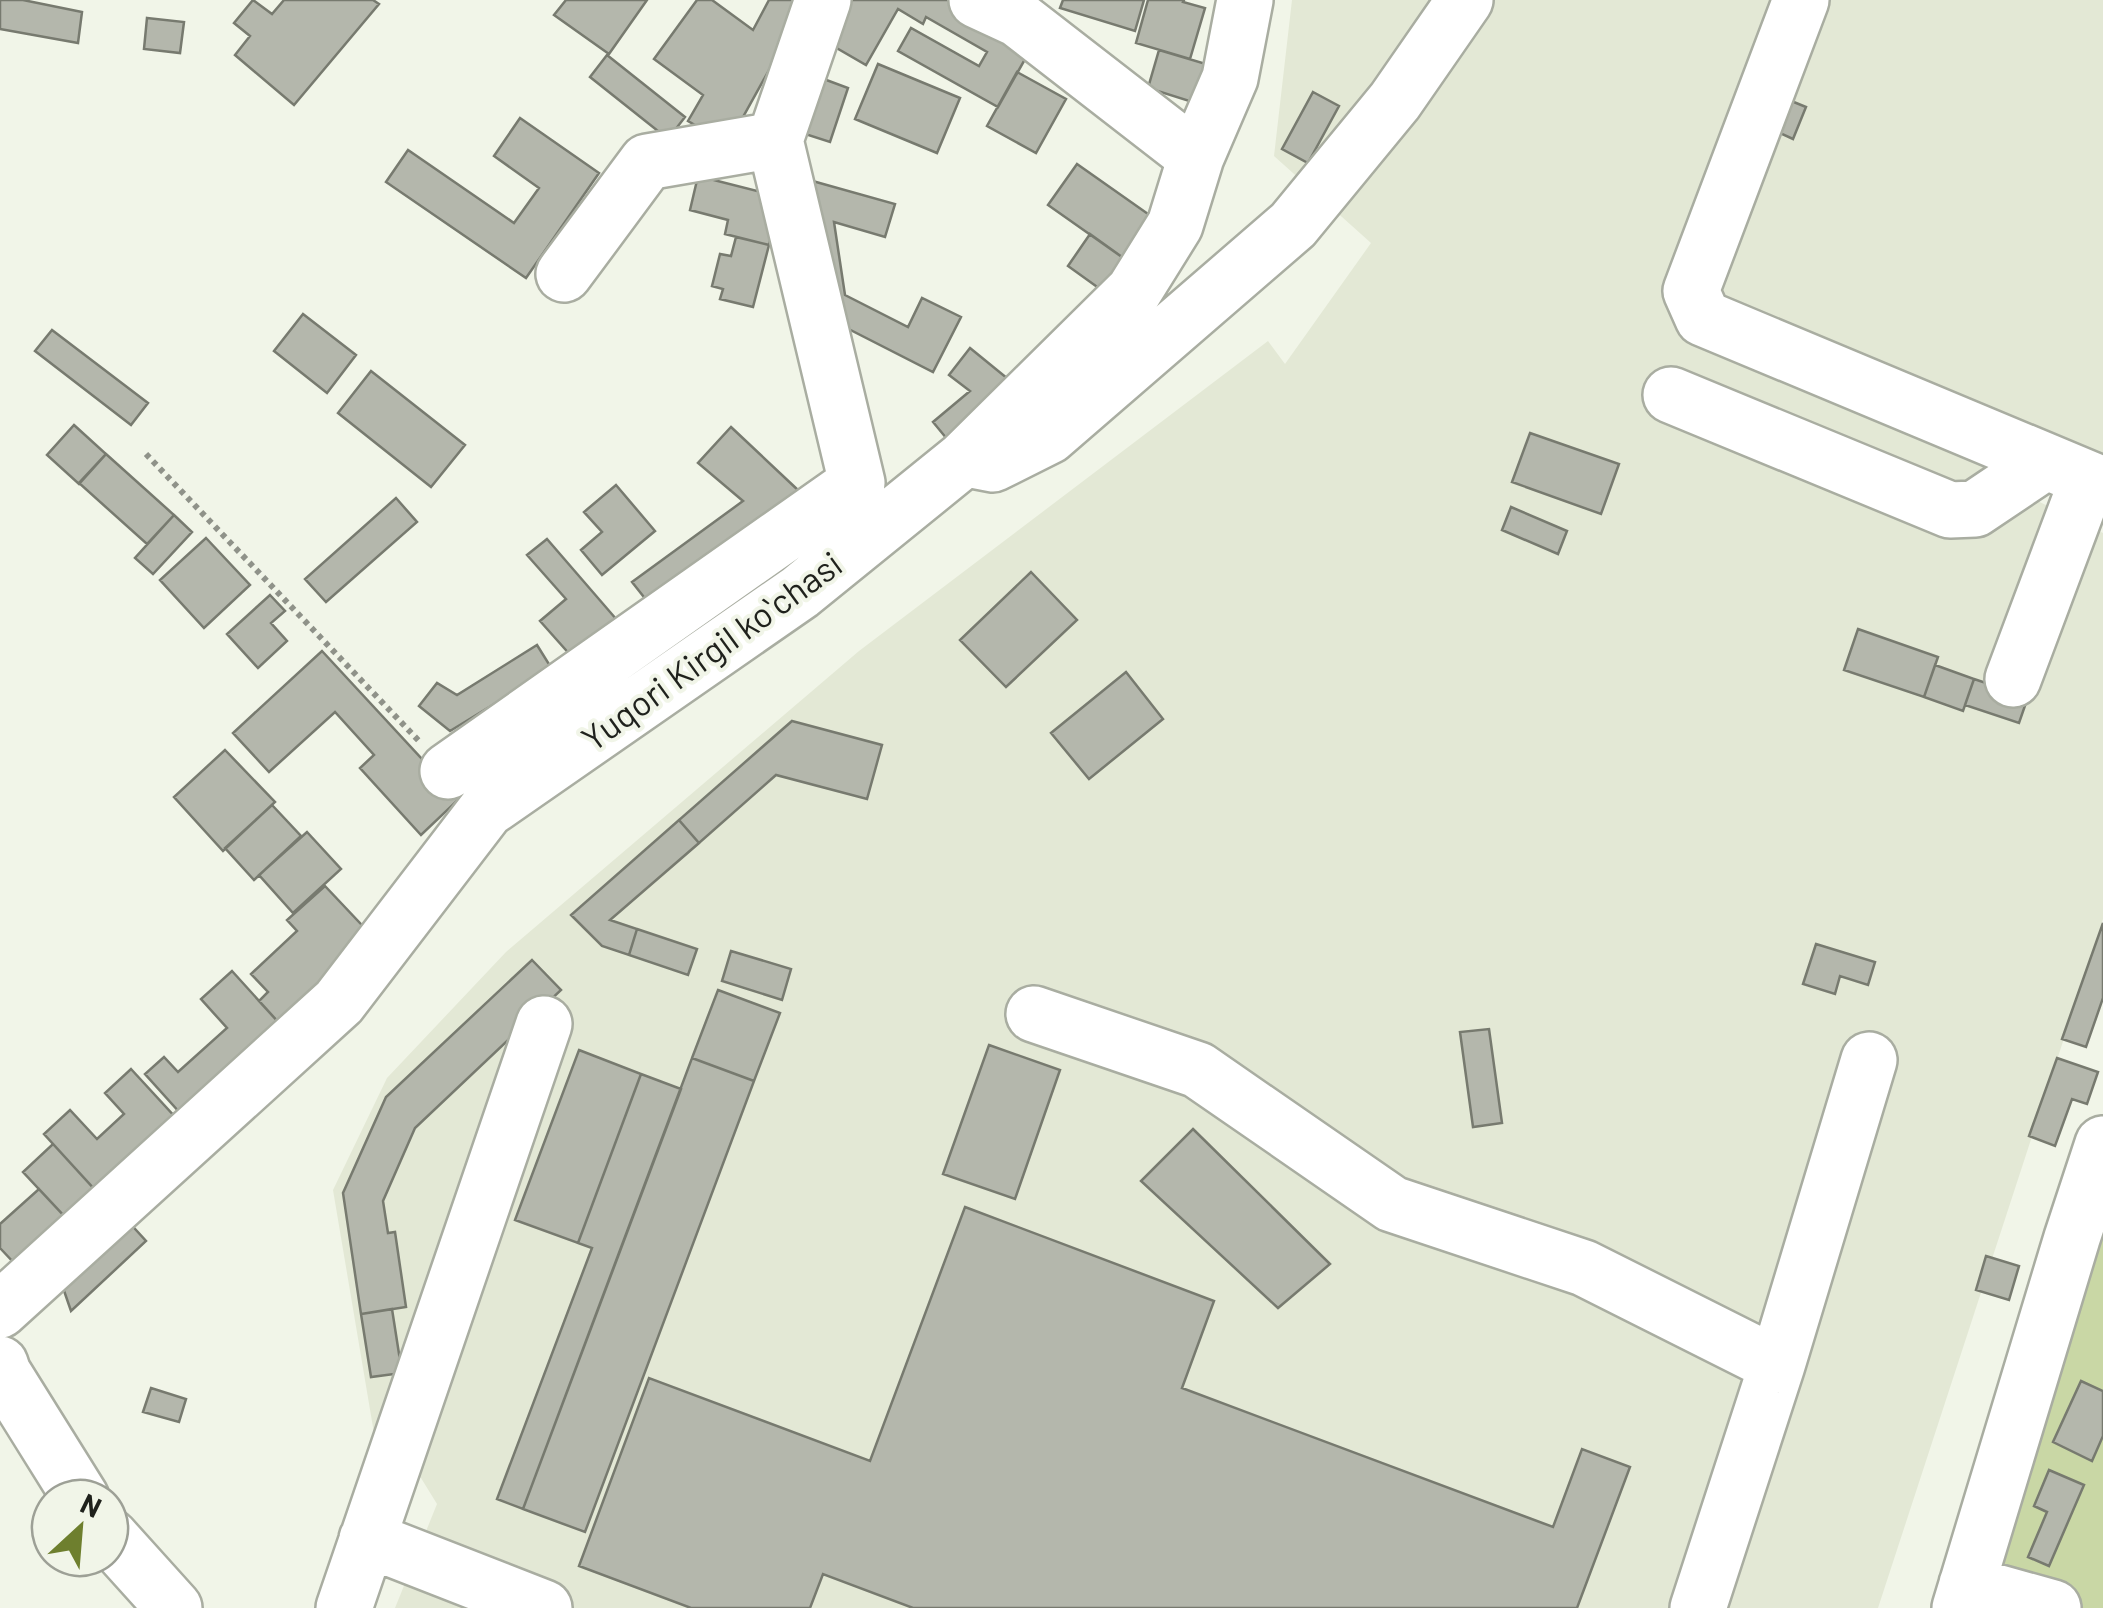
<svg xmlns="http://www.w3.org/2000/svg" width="2103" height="1608" font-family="Barlow,sans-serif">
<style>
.built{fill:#e3e8d5}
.green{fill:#c9d7a5}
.building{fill:#b4b7ac;stroke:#777a6f;stroke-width:2.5}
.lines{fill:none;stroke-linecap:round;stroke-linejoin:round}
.minor-casing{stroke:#a9ada1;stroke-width:60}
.path{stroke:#8f9289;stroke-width:6;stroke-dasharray:5 5;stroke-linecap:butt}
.minor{stroke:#fff;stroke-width:55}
.labels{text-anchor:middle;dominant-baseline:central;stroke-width:8;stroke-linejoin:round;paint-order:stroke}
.street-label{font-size:35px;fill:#1f211c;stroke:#f1f5e8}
</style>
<rect width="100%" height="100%" fill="#f1f5e8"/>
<!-- built -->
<path class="built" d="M1292,0H2103V467L2003,484L2103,533V919L1878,1608H395L437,1504L421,1478L378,1457L333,1190L387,1078L506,952L859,651L1268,341L1285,364L1371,243L1274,156Z"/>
<!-- green -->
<path class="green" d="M2103,1209V1608H1985Z"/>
<!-- building -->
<path class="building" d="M0,0H23L82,12L78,43L0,29Z
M253,0L272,14L284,0H373L379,4L294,105L235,55L250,36L234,23Z
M566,0H647L609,54L554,15Z
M697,0H712L753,30L769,0H792L804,7L728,144L688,121L703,95L654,59Z
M852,0H954L1033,45L998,107L898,51L911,28L979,66L987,52L926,17L923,24L898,9L866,65L828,43Z
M1063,0H1144L1135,31L1060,8Z
M1148,0H1184L1183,2L1205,8L1190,59L1136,43Z
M147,18L184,22L180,53L144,49Z
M1159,50L1216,67L1205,106L1148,88Z
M607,55L685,117L668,139L590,77Z
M878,64L960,98L937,153L855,119Z
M1017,72L1066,99L1036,153L987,126Z
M821,78L848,88L830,142L802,133Z
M1313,92L1339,106L1308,163L1282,149Z
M1784,98L1806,107L1793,139L1771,129Z
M520,118L599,173L526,278L386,182L408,150L514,223L539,188L494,156Z
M1077,164L1158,221L1129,262L1048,205Z
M698,176L781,197L769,245L725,234L728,220L690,210Z
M809,180L895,204L885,237L834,222L845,295L908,327L922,298L961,317L933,372L829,319Z
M1090,234L1129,262L1107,294L1068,266Z
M736,237L769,245L753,307L720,299L723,289L712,286L720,254L731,256Z
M303,314L356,355L327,393L274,351Z
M52,330L148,403L131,425L35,351Z
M970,348L1019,388L952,445L933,422L970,391L949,375Z
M371,371L465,445L431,487L338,413Z
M74,425L106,454L79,484L47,455Z
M731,427L799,491L651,606L632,582L743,501L698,463Z
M1530,433L1619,464L1601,514L1512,482Z
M106,454L174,515L147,544L79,483Z
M616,485L655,531L602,575L581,550L602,532L584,512Z
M396,498L417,522L326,602L305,579Z
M1511,507L1567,531L1558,554L1502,530Z
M174,515L192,532L153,574L135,558Z
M206,538L250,585L204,628L160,580Z
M547,539L617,620L573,658L540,621L566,599L527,555Z
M1031,572L1077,620L1006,687L960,640Z
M270,595L285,611L271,623L287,641L258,668L227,634Z
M1858,629L1938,657L1924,697L1844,670Z
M537,645L552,669L450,731L419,706L437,683L457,695Z
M322,651L459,799L421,835L360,768L374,755L335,712L269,772L233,733Z
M1935,665L1974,679L1963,711L1924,697Z
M1126,672L1163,719L1089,779L1051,733Z
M1974,679L2028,697L2019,723L1965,705Z
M792,721L882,745L867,799L776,775L699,843L679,820Z
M225,750L275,802L223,851L174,797Z
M272,805L301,836L254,880L225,848Z
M679,820L699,843L610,920L637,929L629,955L602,946L571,915Z
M307,832L341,869L293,913L259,875Z
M325,886L374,938L280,1024L259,1001L268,992L251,974L297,931L287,920Z
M2103,923V998L2086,1047L2062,1039Z
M637,929L697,949L688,975L629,955Z
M1816,944L1875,962L1868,985L1840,976L1835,994L1803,984Z
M731,951L791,969L782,1000L722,981Z
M532,960L561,990L415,1128L383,1201L388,1233L395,1232L406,1307L361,1314L343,1193L386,1097Z
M232,971L280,1024L181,1114L145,1074L164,1057L178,1072L227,1028L201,999Z
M718,990L780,1013L754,1081L692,1058Z
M1489,1029L1502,1123L1473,1127L1460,1032Z
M989,1045L1060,1070L1015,1199L943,1174Z
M579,1050L641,1074L578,1243L515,1220Z
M692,1058L754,1081L585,1532L523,1509Z
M2057,1058L2098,1072L2087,1104L2072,1099L2055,1146L2029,1136Z
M131,1069L176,1118L96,1191L44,1134L70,1110L97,1139L124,1114L105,1093Z
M641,1074L681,1089L523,1509L497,1499L592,1248L578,1243Z
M1193,1129L1330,1264L1278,1308L1141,1181Z
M53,1144L96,1191L66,1218L23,1172Z
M39,1189L66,1218L16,1265L0,1248V1224Z
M965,1207L1214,1301L1182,1388L1553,1527L1582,1449L1630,1467L1577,1608H913L823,1574L810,1608H691L579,1566L649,1378L870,1461Z
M126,1219L146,1241L71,1311L60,1279Z
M1986,1256L2019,1266L2009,1300L1976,1290Z
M392,1309L402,1373L371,1377L361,1314Z
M2081,1381L2103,1391V1436L2092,1461L2053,1442Z
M151,1388L186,1399L179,1422L143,1412Z
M2049,1470L2084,1485L2049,1566L2028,1557L2047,1512L2034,1506Z"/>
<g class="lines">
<!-- minor casing -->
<g class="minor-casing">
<path id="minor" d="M1801,0L1691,291L1703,318L2103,485
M1196,157L1230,78L1245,0
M564,274L647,162L775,140
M1671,395L1950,510L1975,509L2045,462
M967,459L993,464L1049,436L1293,225L1395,101L1465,0
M2013,679L2088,479
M448,771L857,483L775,140L823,0
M1034,1014L1198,1070L1392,1204L1584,1268L1777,1365
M0,1310L339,1002L486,810L800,592L964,459L1134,291L1175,225L1196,157L1018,19L977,0
M0,1364L3,1373L81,1498
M110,1537L174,1608
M367,1539L544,1608
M1967,1584L2053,1608
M344,1608L544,1024
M1698,1608L1777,1365L1869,1060
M1960,1608L2072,1238L2103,1144"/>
</g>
<!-- path -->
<path class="path" d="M146,454L419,741"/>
<!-- minor -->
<use href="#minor" class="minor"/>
</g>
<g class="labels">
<!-- street labels -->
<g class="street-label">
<text transform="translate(711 650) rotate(-36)">Yuqori Kirgil koʻchasi</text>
</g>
</g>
<!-- north arrow -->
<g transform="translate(80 1528) rotate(26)"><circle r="48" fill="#f1f5e8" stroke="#9da096" stroke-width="2.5"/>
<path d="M0-8L18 38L0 25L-18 38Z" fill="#6e7f2e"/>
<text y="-15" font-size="28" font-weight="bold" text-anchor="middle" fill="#1f211c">N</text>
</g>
</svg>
